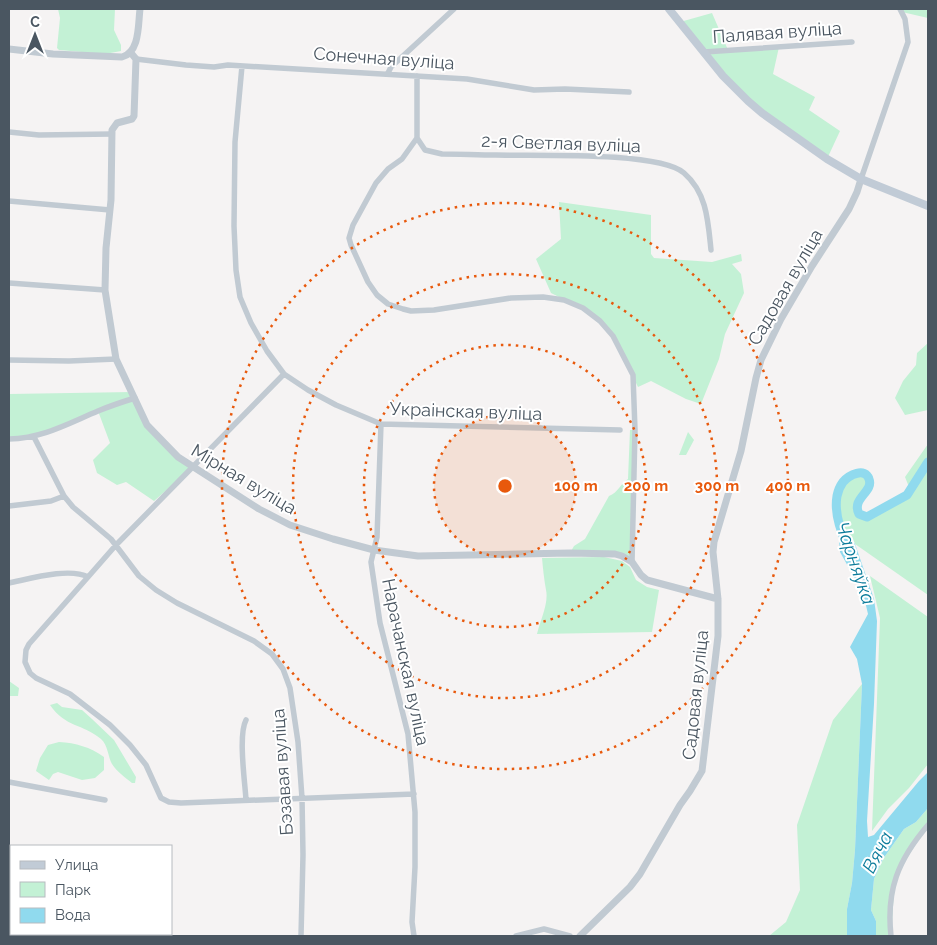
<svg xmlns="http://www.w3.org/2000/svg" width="937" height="945" font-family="Raleway,sans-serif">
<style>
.green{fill:#c3f1d5}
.water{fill:#90daee}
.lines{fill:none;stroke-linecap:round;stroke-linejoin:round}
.river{stroke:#90daee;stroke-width:9}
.minor{stroke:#c1cad2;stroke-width:5.5}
.tertiary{stroke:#c1cad2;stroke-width:7}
.secondary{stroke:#c1cbd6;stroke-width:8}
.ring{fill:none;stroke:#e8590c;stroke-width:2.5;stroke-dasharray:2.5 5}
.labels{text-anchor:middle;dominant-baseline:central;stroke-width:4;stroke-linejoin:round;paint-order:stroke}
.street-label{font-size:18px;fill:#4a5661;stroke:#fff}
.water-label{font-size:19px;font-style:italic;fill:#0c7c9b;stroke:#fff}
.centre{fill:#e8590c;stroke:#fff;stroke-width:2.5}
.ring-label{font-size:15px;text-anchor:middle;font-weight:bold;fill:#e8590c;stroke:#fff;stroke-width:4;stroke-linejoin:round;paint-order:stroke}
</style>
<rect width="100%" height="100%" fill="#f5f3f3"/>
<!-- green -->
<path class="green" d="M58,9H115L114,30L121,45V51L105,54L59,50L57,48L60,18Z
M900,9H928V18L902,12Z
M712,13L728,50L779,47L773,74L815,97L809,110L840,131L827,159L748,101L680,22Z
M559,202L651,215V254L654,258L712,262L741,254L742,261L732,264L741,274L744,293L725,334L719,359L701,404L686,399L651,381L638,387L613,336L583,309L551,293L536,259L561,239Z
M928,343V410L905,415L895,398L903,381L916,365L917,353Z
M132,392L147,426L193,467L154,501L126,482L117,485L97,473L93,460L110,443L98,411L56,429L9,439V394Z
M630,430H635L632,562L627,558L570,553L574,546L585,539L609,496C618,493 620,484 628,479Z
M688,432L694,440L686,455H679Z
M928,444V595L855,544L853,539L846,535H843C838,523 835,509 837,496C840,482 859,462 870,481C869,494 852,500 859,514C862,516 863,517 867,517C871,516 907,495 911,492L905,477Z
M604,557L622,561L630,567L636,580L647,587L659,590L652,632L537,634C540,621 549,603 546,590C544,579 543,569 542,558Z
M870,576L928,617V764L909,788L888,809L872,831L880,618Z
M9,681L19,688L18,696H9Z
M862,684L855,850L852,883L847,909V936H769L786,922L800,890L797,825L833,720Z
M57,703L62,707L82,710L92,719L114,740L136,777L135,783H132C126,778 116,771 112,764C108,757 108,745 101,739C82,723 66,728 50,705Z
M59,742C76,743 90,747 104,757V770L95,778L82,780L58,772L53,774L49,780L36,771L40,758L48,745Z
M928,808V825L895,877L891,936H876V921L871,910L874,879L883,859L904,829L916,822Z"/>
<!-- water -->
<path class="water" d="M843,535L850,536L855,544L874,599L877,621L874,704L867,821L868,837L874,835L919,781L928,772V808L916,822L904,829L883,859L874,879L871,910L876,921V936H847V909L852,883L855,850L862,684L857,659L850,647L868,614L863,593L840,552L839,541Z"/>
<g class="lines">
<!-- river -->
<path class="river" d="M847,545C840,530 834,513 837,496C838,491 840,486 843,482C849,475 865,467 869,479C874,492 851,498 859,514L867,517L907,495L928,462"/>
<!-- minor -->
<path class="minor" d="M704,52L852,42
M136,59L186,65L214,67L228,65L467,79L534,90L565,89L629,92
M242,66L235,142L234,226L236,270L240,297L251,323L267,351L284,374L308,390L336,405L381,424L620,430
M388,73L391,67L454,9
M417,76V138L402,159L388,169L376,183L353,225L349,238L351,245L368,282L377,295L388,304L403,309L411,311L434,310L511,298L543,297L564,300L583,308L600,321L613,336L633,375L635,430L632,562
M9,132L39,135L112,134
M417,138L425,150L442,154C460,154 478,155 496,155C532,156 659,151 684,173C707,193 708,221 711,250
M861,179L908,42L905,19L900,9
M9,201L110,210
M9,283L105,290
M9,360L69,361L116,359
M381,424L377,537L371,562L380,623L408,734L415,812V867L412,922L414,936
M34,437L64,496L73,507L111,539L139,576L156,590L177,603L254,641L272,654L283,669L290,688L298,742L302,798L303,855L301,936
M9,439C43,438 67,424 98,411C110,406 122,402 135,398
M9,506L51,501L64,496
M88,577L29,644L26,650L25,662L30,673L36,678L70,694L110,725L130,745L146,765L161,798L169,802L181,803L414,794
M9,583C29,579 69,567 88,577L116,545L284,374
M246,720C238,735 245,782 246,800
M9,782L105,800
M9,875H11
M516,936L544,929L570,936
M891,936C886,890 898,860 928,825"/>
<!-- tertiary -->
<path class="tertiary" d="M9,49L53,54L122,57C140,52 138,25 140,9
M131,53L136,59L134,116L132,119L117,123L112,130L111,200L106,248L105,290L116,359L147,425L178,457L259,509L290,525L333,539L374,550L418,556L570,553L615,554L622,556L632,562L641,575L647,580L718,599
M580,936L630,887L640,874L680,805L690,791L702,771L718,636V599L713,552L714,542L741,451L756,378L761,360L781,319L812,266L849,209L857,192L861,179"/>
<!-- secondary -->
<path class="secondary" d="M669,9L723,76L748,101L762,113L827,159L861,179L928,206"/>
</g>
<!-- distance rings -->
<circle cx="505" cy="486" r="71" fill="#e8590c" fill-opacity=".12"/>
<g class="ring">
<circle cx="505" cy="486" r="71"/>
<circle cx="505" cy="486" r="141"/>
<circle cx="505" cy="486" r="212"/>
<circle cx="505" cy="486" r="283"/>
</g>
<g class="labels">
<!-- street labels -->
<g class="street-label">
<text transform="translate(777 32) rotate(-4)">Палявая вуліца</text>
<text transform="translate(384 58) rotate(4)">Сонечная вуліца</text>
<text transform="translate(561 143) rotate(2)">2-я Светлая вуліца</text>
<text transform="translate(785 287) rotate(-60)">Садовая вуліца</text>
<text transform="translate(466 411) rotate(2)">Украінская вуліца</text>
<text transform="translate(244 479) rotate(31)">Мірная вуліца</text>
<text transform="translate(406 662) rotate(78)">Нарачанская вуліца</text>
<text transform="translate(695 695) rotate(-84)">Садовая вуліца</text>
<text transform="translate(282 772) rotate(-94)">Бэзавая вуліца</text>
</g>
<!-- water labels -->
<g class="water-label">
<text transform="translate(856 563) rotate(71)">Чарняўка</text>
<text transform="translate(877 852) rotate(-63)">Вяча</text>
</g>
</g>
<circle cx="505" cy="486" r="8" class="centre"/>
<g class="ring-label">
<text x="576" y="491">100 m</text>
<text x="646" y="491">200 m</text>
<text x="717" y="491">300 m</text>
<text x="788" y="491">400 m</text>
</g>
<!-- border -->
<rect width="937" height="945" fill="none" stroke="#4a5661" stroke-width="20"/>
<!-- legend -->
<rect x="10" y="845" width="162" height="90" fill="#ffffff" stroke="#b7bbc0"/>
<rect x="20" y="861" width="25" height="8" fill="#c1cbd6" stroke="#b7bbc0"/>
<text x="55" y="870" font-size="15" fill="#4a5661">Улица</text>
<rect x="20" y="882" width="25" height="15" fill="#c3f1d5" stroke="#b7bbc0"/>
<text x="55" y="895" font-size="15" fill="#4a5661">Парк</text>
<rect x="20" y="908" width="25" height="15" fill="#90daee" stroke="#b7bbc0"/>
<text x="55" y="920" font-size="15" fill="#4a5661">Вода</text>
<!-- north arrow -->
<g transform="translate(35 35)" stroke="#ffffff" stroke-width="4" paint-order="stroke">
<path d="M0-4L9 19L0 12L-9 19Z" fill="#4a5661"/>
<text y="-8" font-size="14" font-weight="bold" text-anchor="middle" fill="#4a5661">С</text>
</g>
</svg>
